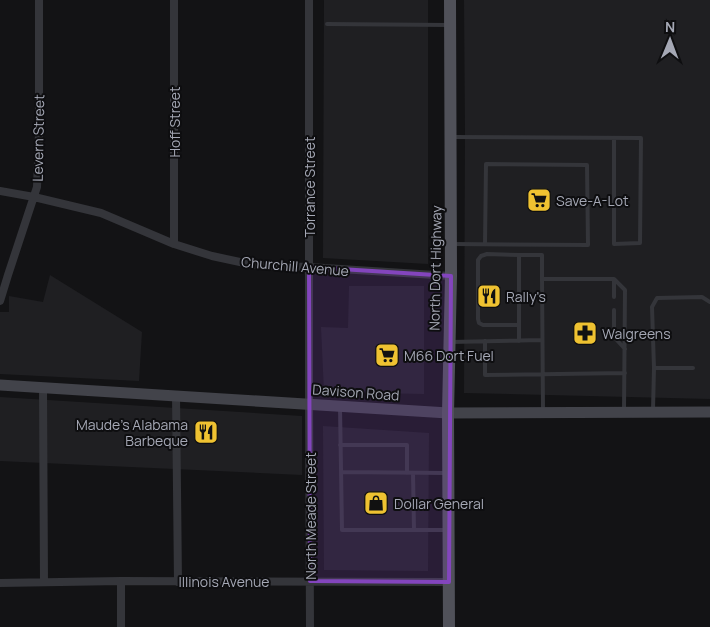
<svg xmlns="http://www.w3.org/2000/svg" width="710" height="627" font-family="Manrope,sans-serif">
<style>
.built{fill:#1f1f22}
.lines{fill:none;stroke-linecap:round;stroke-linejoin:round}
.service{stroke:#34353a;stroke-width:4}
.minor{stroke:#34353a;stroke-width:8}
.secondary{stroke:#42434a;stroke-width:11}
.primary{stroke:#505159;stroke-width:12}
.marked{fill:#8345bd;fill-opacity:0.2;stroke:#8345bd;stroke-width:4;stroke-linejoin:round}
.labels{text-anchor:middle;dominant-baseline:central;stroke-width:4;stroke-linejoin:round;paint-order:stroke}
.street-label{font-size:14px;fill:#a5a8b5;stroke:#0e0e10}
.poi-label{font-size:14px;fill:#a5a8b5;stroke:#0e0e10;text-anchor:start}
</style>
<rect width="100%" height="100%" fill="#131315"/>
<!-- built -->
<path class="built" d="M324,0H428V264L323,258Z
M464,0H710V399L464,393L465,132Z
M50,275L142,332L139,381L0,374V312H9V296L43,302Z
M349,286H424V394L324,392L321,327L348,328Z
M0,397L302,416V475L0,461Z
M323,426L429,433L428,571L324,570Z"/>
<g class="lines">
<!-- service -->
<path class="service" d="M327,24L448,25
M453,137L641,138L640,243L614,244V138
M453,244L588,245L587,165L486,164L485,244
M614,297V279
M614,310V337L625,349
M519,325H483L479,323L478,319V260L481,256L487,254L519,255
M485,341V375L625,373
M519,341V255H542V279
M451,342L542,340
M654,368H693
M340,407L342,530H447
M543,410L542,279H614L625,290L624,410
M653,410L654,368L652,307L657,298L702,297L710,302
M340,445H407V473
M341,472L446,473
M413,473L414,530"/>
<!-- minor -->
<path class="minor" d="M309,0V391L310,627
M0,191L34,197L101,213L174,244L212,256L254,265L309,267L451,276
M174,244V0
M0,301L8,275L37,187L39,134V0
M43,387L44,582
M176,395L178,582
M121,581V627
M0,583L121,581L449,582"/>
<!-- secondary -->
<path class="secondary" d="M0,385L448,413L710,412"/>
<!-- primary -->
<path class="primary" d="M449,627L448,413L451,276L450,0"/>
</g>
<!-- marked area -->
<path class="marked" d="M309,267L451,276L449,582L310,581Z"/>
<!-- icons -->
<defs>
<g id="supermarket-square" transform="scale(1.25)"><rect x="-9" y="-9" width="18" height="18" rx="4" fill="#efc231" stroke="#0e0e10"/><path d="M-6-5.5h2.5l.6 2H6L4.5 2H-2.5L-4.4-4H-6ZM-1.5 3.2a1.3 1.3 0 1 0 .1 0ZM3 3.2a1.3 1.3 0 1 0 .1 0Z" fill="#111"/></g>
<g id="restaurant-square" transform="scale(1.25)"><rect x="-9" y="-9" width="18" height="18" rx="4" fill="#efc231" stroke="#0e0e10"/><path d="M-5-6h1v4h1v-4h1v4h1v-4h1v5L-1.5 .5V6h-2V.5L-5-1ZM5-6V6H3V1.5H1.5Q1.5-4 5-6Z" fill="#111"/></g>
<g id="pharmacy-square" transform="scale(1.25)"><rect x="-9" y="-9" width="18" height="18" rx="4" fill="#efc231" stroke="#0e0e10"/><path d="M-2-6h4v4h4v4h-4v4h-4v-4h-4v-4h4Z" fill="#111"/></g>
<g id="shop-square" transform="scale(1.25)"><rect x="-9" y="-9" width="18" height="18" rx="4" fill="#efc231" stroke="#0e0e10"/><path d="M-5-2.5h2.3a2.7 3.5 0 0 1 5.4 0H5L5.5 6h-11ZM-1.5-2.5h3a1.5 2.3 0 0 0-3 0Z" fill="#111"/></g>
</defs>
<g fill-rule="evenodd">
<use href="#supermarket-square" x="539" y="200"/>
<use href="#restaurant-square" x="489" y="296"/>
<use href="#pharmacy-square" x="585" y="333"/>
<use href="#supermarket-square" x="387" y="355"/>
<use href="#restaurant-square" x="206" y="432"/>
<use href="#shop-square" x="376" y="503"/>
</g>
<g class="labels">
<!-- street labels -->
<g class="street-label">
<text transform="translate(174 122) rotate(-90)">Hoff Street</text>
<text transform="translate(38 138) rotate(-89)">Levern Street</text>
<text transform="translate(309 187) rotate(-90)">Torrance Street</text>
<text transform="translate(295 266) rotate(5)">Churchill Avenue</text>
<text transform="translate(435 268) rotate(-89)">North Dort Highway</text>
<text transform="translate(356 392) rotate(4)">Davison Road</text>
<text transform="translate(310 516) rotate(-90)">North Meade Street</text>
<text x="224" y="581">Illinois Avenue</text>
</g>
<!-- poi labels -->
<g class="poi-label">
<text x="556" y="200">Save-A-Lot</text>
<text x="506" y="296">Rally's</text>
<text x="602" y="333">Walgreens</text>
<text x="404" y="355">M66 Dort Fuel</text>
<text x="188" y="424" text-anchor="end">Maude's Alabama<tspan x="188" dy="16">Barbeque</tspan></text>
<text x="394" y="503">Dollar General</text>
</g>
</g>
<!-- north arrow -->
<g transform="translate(670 40) rotate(1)" stroke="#0e0e10" stroke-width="4" paint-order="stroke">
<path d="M0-4L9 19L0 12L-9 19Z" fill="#a5a8b5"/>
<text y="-8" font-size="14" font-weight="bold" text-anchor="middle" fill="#a5a8b5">N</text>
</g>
</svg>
